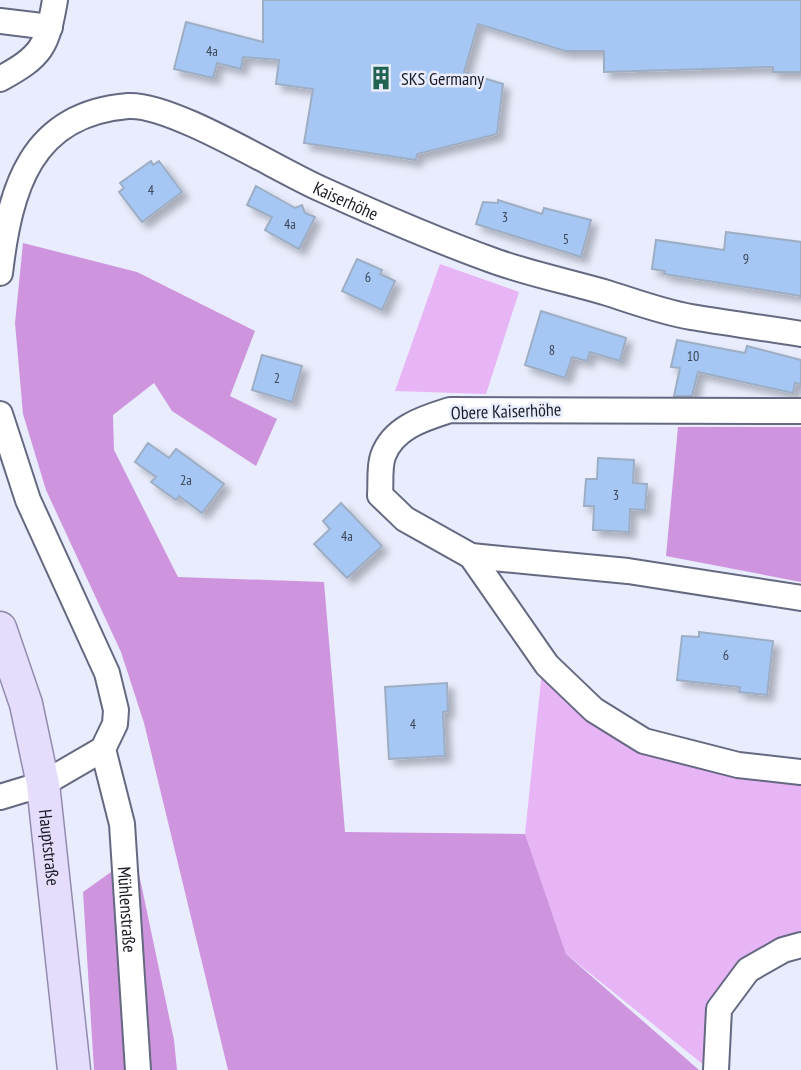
<svg xmlns="http://www.w3.org/2000/svg" width="801" height="1070" font-family="'PT Sans Narrow',sans-serif">
<style>
.green{fill:#e7b4f6}
.forest{fill:#ce95de}
.building{fill:#a6c7f3;stroke:#9daec4;stroke-width:2;filter:url(#shadow)}
.lines{fill:none;stroke-linecap:round;stroke-linejoin:round}
.minor-casing{stroke:#646981;stroke-width:28}
.major-casing{stroke:#938baf;stroke-width:35}
.minor{stroke:#fff;stroke-width:24}
.major{stroke:#e5ddfb;stroke-width:32}
.labels{text-anchor:middle;dominant-baseline:central;stroke-width:5;stroke-linejoin:round;paint-order:stroke}
.number-label{font-size:14px;fill:#3d4758}
.poi-label{font-size:18px;fill:#1a1c25;stroke:#e8ecfc;text-anchor:start}
.street-label{font-size:18px;fill:#1a1c25;stroke:#e8ecfc}
</style>
<defs>
<filter id="shadow"><feDropShadow dx="6" dy="6" stdDeviation="3.5" flood-color="#0004"/></filter>
</defs>
<rect width="100%" height="100%" fill="#e8ecfc"/>
<!-- green -->
<path class="green" d="M440,264L519,292L486,394L395,391Z
M542,671L588,722L637,746L801,779V940L749,958L710,1070L566,954L525,834Z"/>
<!-- forest -->
<path class="forest" d="M23,243L137,272L255,331L230,396L277,419L256,466L172,411L154,383L113,415L114,450L178,577L324,582L345,832L525,834L566,954L699,1070H228L144,723L121,652L46,490L23,414L15,323Z
M678,427H801V582L666,556Z
M135,855L174,1040L177,1070H94L83,892Z"/>
<!-- building -->
<path class="building" d="M263,0H801V72H773V67L604,72V51H565L478,24L464,72L503,84L497,134L417,154L416,160L304,143L313,89L276,84L279,60L243,57L241,69L217,63L213,78L174,69L186,22L263,42Z
M151,161L153,165L159,161L182,192L142,222L119,192L124,188L120,183Z
M256,186L295,208L302,205L305,213L315,217L299,249L265,230L272,217L247,205Z
M498,200L542,214L544,208L591,220L581,257L476,224L483,202L498,203Z
M726,232L801,242V296L664,274L665,271L652,269L656,240L724,250Z
M357,259L382,270L380,274L395,281L382,310L342,291Z
M541,311L626,338L620,361L590,352L587,361L572,357L565,378L525,365Z
M677,340L745,353L747,346L801,360V384L795,383L793,393L698,372L692,396H674L680,368L671,367Z
M262,355L302,366L292,402L252,390Z
M148,443L169,458L176,449L224,484L202,513L179,496L176,500L151,482L156,477L135,462Z
M598,458L634,460L633,483L647,484L645,510L630,509L629,532L593,530L594,506H584L586,479H597Z
M341,503L382,546L347,578L314,544L330,529L323,521Z
M699,632L773,641L767,695L739,692L740,687L677,680L682,636L699,637Z
M447,683L448,711L443,712L445,756L389,759L385,687Z"/>
<g class="lines">
<!-- minor casing -->
<g class="minor-casing">
<g id="minor">
<path d="M0,21L50,27"/>
<path d="M0,79C42,56 47,47 55,0"/>
<path id="s1" d="M0,273C10,189 30,114 128,106C171,103 276,169 321,189C378,215 438,241 497,262C532,274 569,282 604,292C633,301 662,312 691,317C727,323 764,328 801,334"/>
<path d="M801,411L450,410C425,418 393,427 383,456C379,467 381,483 380,495L405,519L471,556L547,665L594,710L644,741L738,765L801,772"/>
<path d="M0,414L28,500L107,673L116,710L115,724L103,749L43,784L0,797"/>
<path d="M471,556L628,571L801,598"/>
<path id="s2" d="M103,749L122,824L138,1070"/>
<path d="M716,1070L719,1009L748,970L783,950L801,945"/>
</g>
</g>
<!-- major casing -->
<g class="major-casing">
<g id="major">
<path id="s3" d="M0,628L26,704L43,784L74,1070"/>
</g>
</g>
<!-- minor -->
<use href="#minor" class="minor"/>
<!-- major -->
<use href="#major" class="major"/>
</g>
<!-- icons -->
<defs>
<g id="building-bare" transform="scale(1.89)"><path d="M-4-6H4V6H1V3H-1V6H-4ZM-2.5-4.3h1.7v1.8h-1.7ZM.8-4.3h1.7v1.8H.8ZM-2.5-1h1.7V.8h-1.7ZM.8-1h1.7V.8H.8Z" fill="#226250" stroke="#e8ecfc" stroke-width="2.5" paint-order="stroke"/></g>
</defs>
<g fill-rule="evenodd">
<use href="#building-bare" x="381" y="78"/>
</g>
<g class="labels">
<!-- number labels -->
<g class="number-label">
<text x="212" y="51">4a</text>
<text x="151" y="190">4</text>
<text x="505" y="217">3</text>
<text x="290" y="224">4a</text>
<text x="566" y="239">5</text>
<text x="746" y="259">9</text>
<text x="368" y="277">6</text>
<text x="552" y="350">8</text>
<text x="693" y="356">10</text>
<text x="277" y="378">2</text>
<text x="186" y="480">2a</text>
<text x="616" y="495">3</text>
<text x="347" y="536">4a</text>
<text x="726" y="655">6</text>
<text x="413" y="724">4</text>
</g>
<!-- poi labels -->
<g class="poi-label">
<text x="401" y="78">SKS Germany</text>
</g>
<!-- street labels -->
<g class="street-label">
<text stroke="none"><textPath href="#s1" startOffset="472">Kaiserhöhe</textPath></text>
<text transform="translate(506 411) rotate(-2)">Obere Kaiserhöhe</text>
<text stroke="none"><textPath href="#s3" startOffset="226">Hauptstraße</textPath></text>
<text stroke="none"><textPath href="#s2" startOffset="163">Mühlenstraße</textPath></text>
</g>
</g>
</svg>
